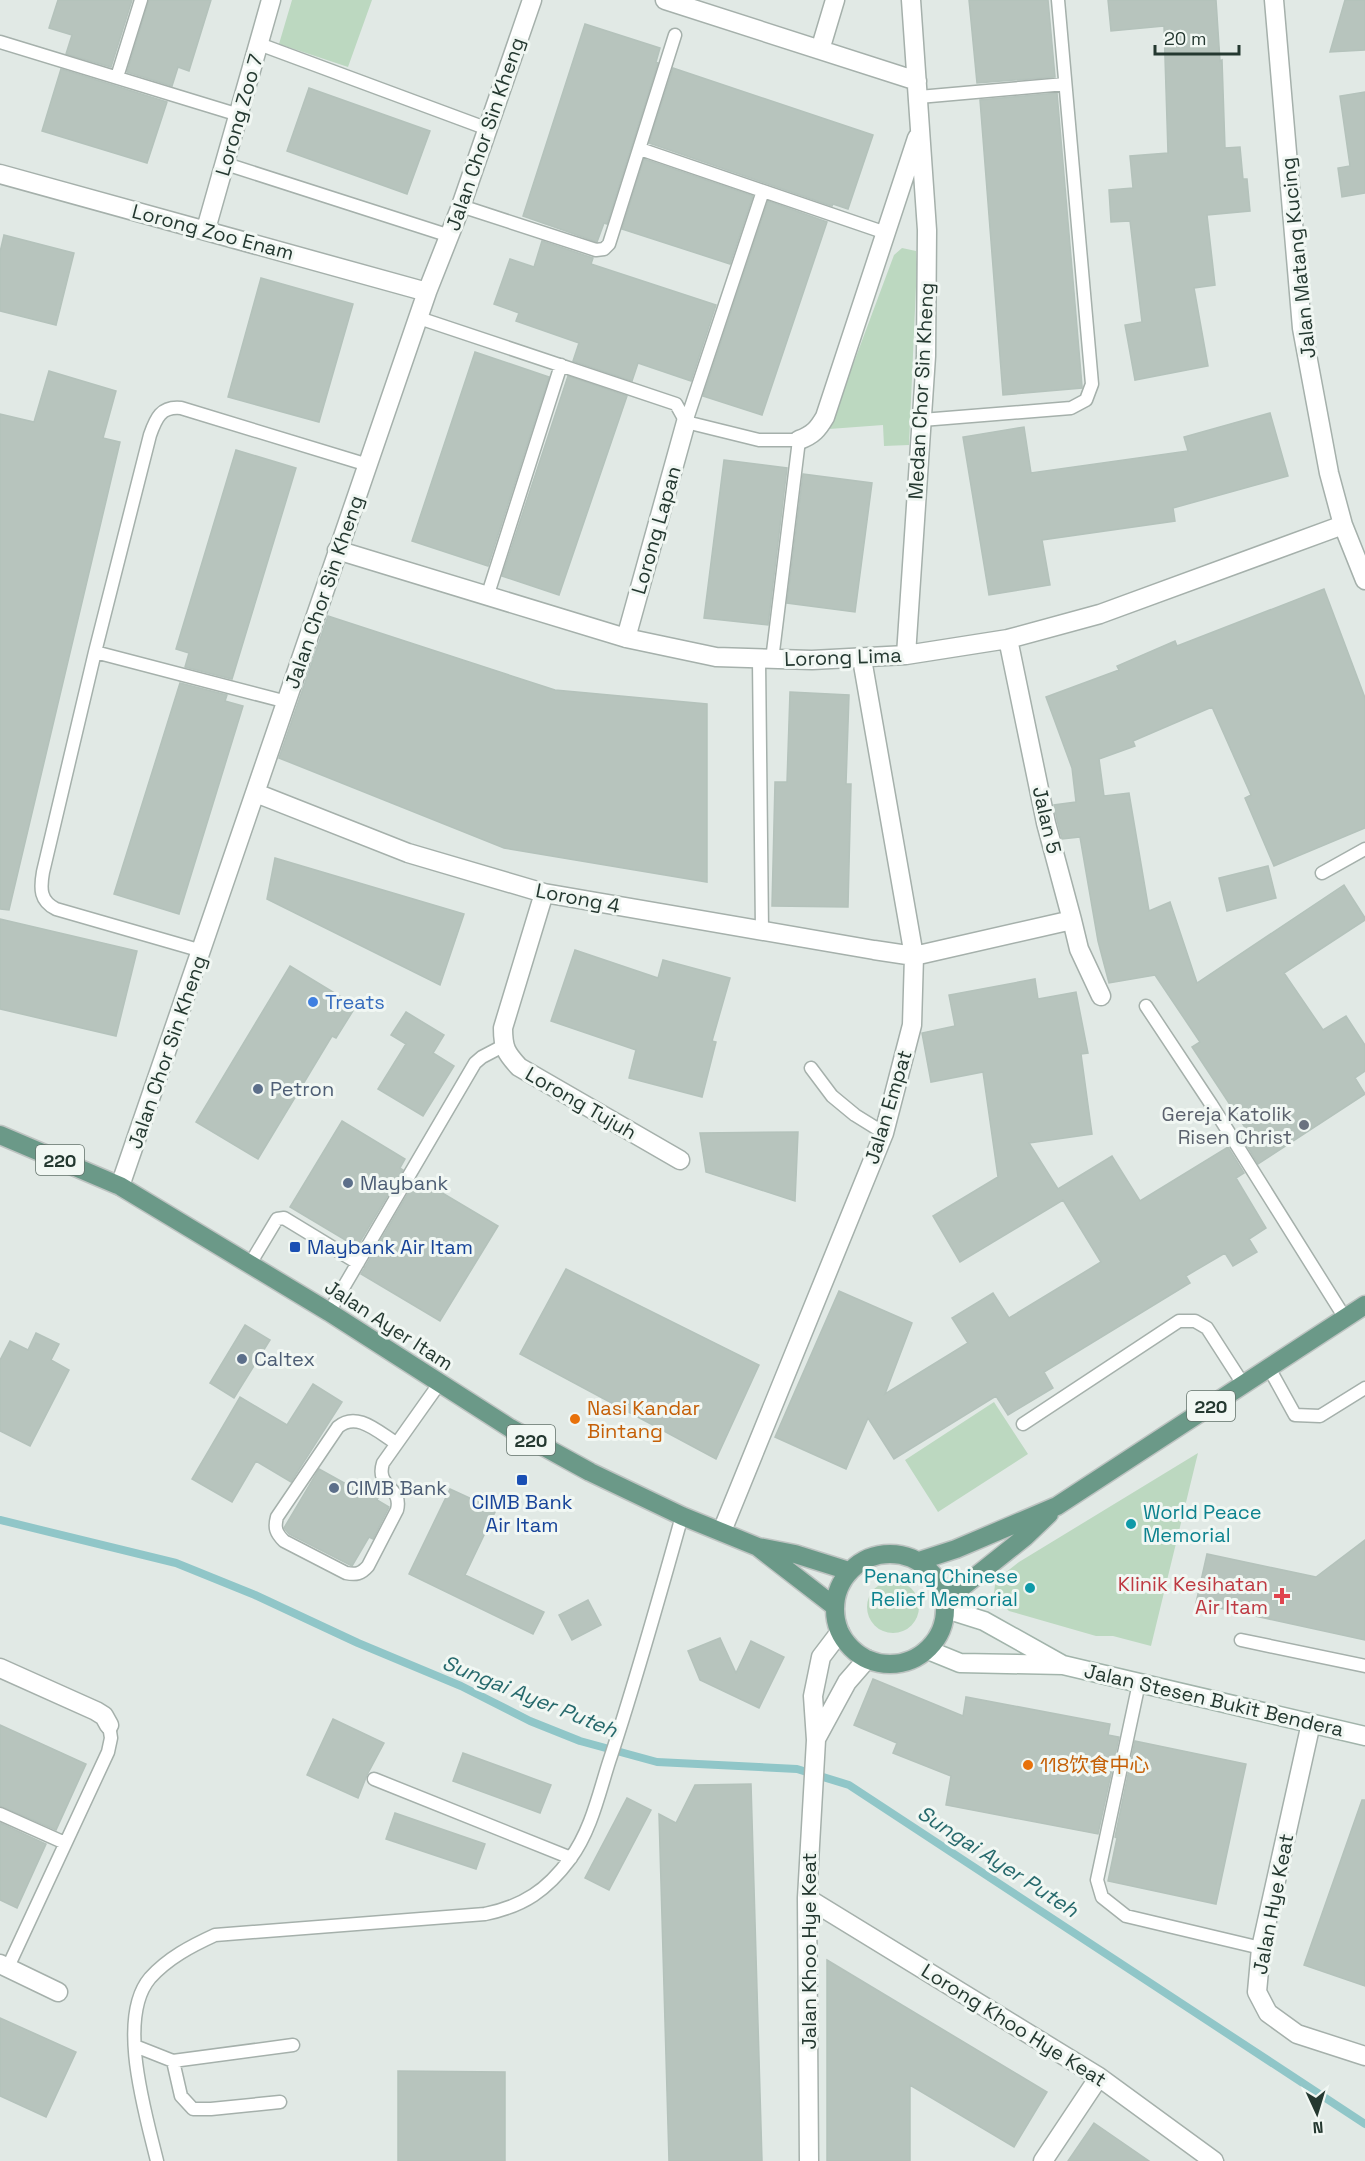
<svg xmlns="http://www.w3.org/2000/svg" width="1365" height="2161" font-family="'Space Grotesk','Noto Sans SC',sans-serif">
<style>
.green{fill:#bcd8c0}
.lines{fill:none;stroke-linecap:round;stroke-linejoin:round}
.stream{stroke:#90c6c8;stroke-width:8}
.building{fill:#b7c4bd;stroke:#b4c2bb;stroke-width:1.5}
.lane-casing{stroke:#a5b0ab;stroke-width:15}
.street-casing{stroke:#a5b0ab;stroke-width:21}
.secondary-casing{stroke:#a2b4ab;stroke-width:21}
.primary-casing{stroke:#bdc3c1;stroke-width:21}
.lane{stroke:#fff;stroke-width:12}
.street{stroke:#fff;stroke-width:18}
.secondary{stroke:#fff;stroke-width:18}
.primary{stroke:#6b9988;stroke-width:18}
.shop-dot{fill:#3f7fe0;stroke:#f1f7f3;stroke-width:2}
.service-dot{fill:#5c6f8a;stroke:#f1f7f3;stroke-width:2}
.worship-dot{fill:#6b7280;stroke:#f1f7f3;stroke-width:2}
.transit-dot{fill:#1a4fb4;stroke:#f1f7f3;stroke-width:2}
.food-dot{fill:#e8710a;stroke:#f1f7f3;stroke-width:2}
.culture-dot{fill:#0f9aa8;stroke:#f1f7f3;stroke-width:2}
.health-dot{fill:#e0444e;stroke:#f1f7f3;stroke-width:2}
.labels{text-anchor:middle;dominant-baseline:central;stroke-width:6;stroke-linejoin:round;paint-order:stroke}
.shield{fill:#f1f7f3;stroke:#62716a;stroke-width:1.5}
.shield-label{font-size:18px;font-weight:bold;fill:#243830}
.street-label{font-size:20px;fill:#243830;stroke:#f1f7f3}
.shop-label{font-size:20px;fill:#366cbe;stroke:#f1f7f3;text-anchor:start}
.service-label{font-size:20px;fill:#4e5e75;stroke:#f1f7f3;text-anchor:start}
.worship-label{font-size:20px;fill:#5b616d;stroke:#f1f7f3;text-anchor:end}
.transit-label{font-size:20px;fill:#164399;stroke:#f1f7f3;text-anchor:start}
.food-label{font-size:20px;fill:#c56008;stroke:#f1f7f3;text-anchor:start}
.culture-label{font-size:20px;fill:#0d838f;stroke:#f1f7f3;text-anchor:start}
.health-label{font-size:20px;fill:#be3a42;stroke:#f1f7f3;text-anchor:end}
.water-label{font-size:21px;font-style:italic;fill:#26696c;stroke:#f1f7f3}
</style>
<rect width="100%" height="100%" fill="#e1e9e5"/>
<!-- green -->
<path class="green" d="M292,0H372L348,67L279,44Z
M902,248L916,251L917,264L909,445L884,446L883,425L829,429L894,255Z
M994,1402L1028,1454L938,1512L905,1460Z
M1198,1453L1151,1646L1113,1636H1096L1009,1611L999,1601L994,1593L995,1585L1005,1573L1019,1562Z
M867 1607a26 26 0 1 1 52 0a26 26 0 1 1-52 0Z"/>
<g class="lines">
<!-- stream -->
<path class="stream" d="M0,1520L176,1563L255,1595L358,1643L461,1686L530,1721L580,1741L657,1762L797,1769L849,1785L1365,2124"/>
</g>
<!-- building -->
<path class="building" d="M58,0H132L111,67L66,54L72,35L49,28Z
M149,0H211L189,71L178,67L172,86L127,72Z
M969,0H1048L1055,77L977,83Z
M1108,0H1216L1220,61L1222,60L1225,148L1240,147L1243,179H1247L1250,211L1207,215L1215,285L1194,288L1208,366L1135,380L1125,325L1142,322L1130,221L1111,222L1109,190L1133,188L1130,156L1168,153L1164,26L1111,31Z
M1345,0H1365V50L1330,52Z
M585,24L660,48L656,62L658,63L607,224L604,223L597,242L523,216Z
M673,68L873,135L848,209L833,204L832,206L649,143Z
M61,69L167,102L147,163L42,131Z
M309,88L430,131L407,194L287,151Z
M1365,92V193L1342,197L1338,168L1350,166L1340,96Z
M1057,93L1082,386V388L1003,395L980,100Z
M644,159L753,196L730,264L622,229Z
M768,201L827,222L762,415L703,396Z
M4,235L74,253L56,325L0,311V252Z
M542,241L593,258L591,264L716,305L691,381L638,363L632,381L573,361L579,343L516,321L519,313L494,304L510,259L534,267Z
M261,278L353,304L319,422L228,397Z
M475,352L549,377L488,566L412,541Z
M49,371L116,391L103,438L120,442L9,910L0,909V414L34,422Z
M568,376L627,396L559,595L502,576Z
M1270,413L1288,476L1173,508L1175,521L1042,540L1050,585L989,595L963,437L1024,427L1031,473L1188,451L1184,437Z
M236,450L296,468L232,679L185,667L189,653L176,649Z
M724,460L787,468L768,625L704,618Z
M803,474L872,483L855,612L787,603Z
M1324,589L1365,698V828L1274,866L1245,798L1251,795L1212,707L1133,741L1135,746L1099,759L1104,796L1129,793L1149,911L1170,902L1197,983L1344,885L1365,918V920L1284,973L1323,1030L1346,1016L1365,1045V1071L1355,1078L1365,1094L1258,1164L1243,1139L1250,1135L1192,1047L1200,1042L1155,975L1109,983L1098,941L1080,837L1062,839L1057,820L1054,805L1076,802L1072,768L1046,697L1119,670L1117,666L1175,641L1177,646Z
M328,616L555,690L707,704V882L504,848L279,758Z
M180,683L227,695L225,701L243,706L179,914L114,894Z
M790,692L849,695L846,784H851L848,907L772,906L775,782H787Z
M275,858L464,914L440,985L267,899Z
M1268,866L1276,898L1227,911L1219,878Z
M0,919L137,951L116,1036L0,1009Z
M575,950L658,978L663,960L730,978L712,1041L716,1042L702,1097L629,1078L636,1050L551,1021Z
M290,966L356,1006L336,1038L332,1036L258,1159L196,1122Z
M1035,979L1038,999L1076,992L1088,1053L1081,1054L1092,1134L1029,1143L1058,1189L1112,1156L1140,1201L1228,1147L1244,1173L1236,1178L1266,1228L1249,1239L1257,1252L1233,1266L1225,1253L1186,1276L1190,1283L1044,1372L1053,1388L1008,1415L996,1396L894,1459L868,1418L846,1469L775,1437L839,1291L912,1323L885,1394L968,1343L952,1318L993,1293L1009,1318L1101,1262L1063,1200L960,1262L933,1216L998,1177L983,1072L931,1082L922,1033L955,1026L949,995Z
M406,1012L444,1035L433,1053L454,1066L423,1116L378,1089L406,1044L391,1035Z
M342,1121L405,1159L400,1168L403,1170L357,1247L290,1207Z
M798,1132L795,1201L706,1172L700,1133Z
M417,1178L498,1226L440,1321L361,1274Z
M566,1269L759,1365L716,1459L520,1354Z
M245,1325L270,1340L234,1398L210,1383Z
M36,1333L59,1344L51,1360L69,1370L30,1446L0,1431V1360L10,1341L28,1350Z
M313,1384L342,1402L291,1482L256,1461L232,1502L192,1479L240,1397L287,1425Z
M319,1469L355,1489L359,1482L380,1494L377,1500L389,1507L373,1539L369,1537L352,1566L289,1534L284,1528Z
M450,1489L496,1510L465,1575L544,1612L533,1634L409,1574Z
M1365,1540V1640L1196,1603L1207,1554L1316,1577Z
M588,1600L601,1625L572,1640L559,1615Z
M720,1638L736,1673L751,1641L784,1657L759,1708L700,1680L688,1651Z
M873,1679L963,1716L966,1697L1110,1724L1108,1735L1119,1737L1098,1834L946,1805L951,1776L893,1753L897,1743L854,1725Z
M333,1719L384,1743L367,1775L358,1798L307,1775Z
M0,1725L86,1764L56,1830L0,1806Z
M1135,1741L1246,1764L1216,1904L1108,1881L1117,1838L1115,1837Z
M463,1753L551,1785L540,1813L453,1781Z
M751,1784L762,2161H669L659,1814L676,1823L695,1785Z
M627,1798L651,1810L609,1890L585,1878Z
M1362,1800H1365V1986L1304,1965Z
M395,1813L485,1844L476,1869L386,1839Z
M0,1823L46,1844L17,1908L0,1900Z
M827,1960L1047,2092L1014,2147L910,2085V2161H827Z
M0,2018L76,2052L46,2117L0,2096Z
M398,2071L505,2072V2161H398Z
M1094,2123L1149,2161H1068Z"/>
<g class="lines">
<!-- lane casing -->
<g class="lane-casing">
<path id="lane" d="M0,42L239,115
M259,44L488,129
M117,77L141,0
M919,97L1065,84
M640,149L886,233
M226,164L450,236
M461,206L596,250L604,249L609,244L675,35
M419,318L676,404L686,422L759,440H799L772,660
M922,420L1071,408L1086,400L1092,384L1058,0
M686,422L763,191
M487,597L561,365
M95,652L287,702
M759,660L762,931
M1322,873L1365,849
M202,951L56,909C40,901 40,889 43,872L95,652L150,435C156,418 161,406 181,408L368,465
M1146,1006L1211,1104L1345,1318
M811,1068L832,1096L855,1115L884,1133
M250,1264L277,1219L284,1218L358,1263
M329,1312L475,1063L482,1057L503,1046
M1269,1368L1295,1415L1320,1416L1365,1388
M1023,1424L1179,1321H1195L1207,1328L1243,1384
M396,1443C378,1432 357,1411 338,1427L277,1517C274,1528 276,1533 284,1541L346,1573C356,1575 361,1574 368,1566L397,1510C403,1486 375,1488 383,1463L439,1384
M1241,1640L1365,1666
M1139,1683L1097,1880L1102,1897L1126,1916L1261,1948
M374,1779L571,1858
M0,1814L65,1843
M8,1967L108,1752L111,1738L109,1725
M135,2046L173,2061L293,2045
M173,2061L181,2096L193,2109H211L280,2102
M157,2161C146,2115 116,2018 150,1978C168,1958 191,1946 215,1935L485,1914C524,1906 547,1890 570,1859C591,1831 599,1793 609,1762C636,1681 659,1598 682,1516"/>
</g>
<!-- street casing -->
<g class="street-casing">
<path id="street" d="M665,0L917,81
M1274,0L1302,328L1329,473L1343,525L1365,580
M820,50L835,0
M0,174L427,292
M206,229L271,0
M799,440C813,435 818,429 825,417L917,138
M337,550L626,638L716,657L812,660L906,655L1008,639L1100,614L1343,525
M626,638L686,422
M1008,639L1046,823L1072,920L1079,949L1101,996
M906,655L926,356L927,230L911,0
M256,793L408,853L544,893L874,950L914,956L1072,920
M544,893L503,1028C503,1048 506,1053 519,1067L680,1160
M120,1186L427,292L461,206L532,0
M722,1531L884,1133L912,1025L914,956L862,659
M0,1668L96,1711L104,1716L109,1725
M1311,1723L1261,1948L1257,1992L1268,2013L1297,2034L1365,2056
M816,1739L847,1682L867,1659
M807,1898L1099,2077L1214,2161
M0,1964L58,1992
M809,2161L807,1898L816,1740L813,1696L821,1657L840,1632
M1043,2161L1099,2077"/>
</g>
<!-- secondary casing -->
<g class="secondary-casing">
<path id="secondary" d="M946,1609L984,1621L1061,1664
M928,1650L960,1663L1063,1665L1365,1736"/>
</g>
<!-- primary casing -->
<g class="primary-casing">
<path id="primary" d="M0,1135L120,1186L329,1312L510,1428L590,1472L682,1516L758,1547L795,1554L849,1571
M759,1548L834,1606
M835 1609a55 55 0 1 1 110 0a55 55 0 1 1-110 0Z
M919,1561L956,1549L1057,1506L1365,1305
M946,1600L1025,1537L1049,1514"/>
</g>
<!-- lane -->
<use href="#lane" class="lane"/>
<!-- street -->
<use href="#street" class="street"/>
<!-- secondary -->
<use href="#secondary" class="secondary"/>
<!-- primary -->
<use href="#primary" class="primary"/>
</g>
<!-- markers -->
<circle class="shop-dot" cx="313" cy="1002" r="6"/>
<g class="service-dot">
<circle cx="258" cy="1089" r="6"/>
<circle cx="348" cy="1183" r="6"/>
<circle cx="242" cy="1359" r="6"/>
<circle cx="334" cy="1488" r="6"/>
</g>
<circle class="worship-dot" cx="1304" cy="1125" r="6"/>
<g class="transit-dot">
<rect x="289" y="1241" width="12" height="12" rx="3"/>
<rect x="516" y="1474" width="12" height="12" rx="3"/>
</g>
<g class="food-dot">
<circle cx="575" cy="1419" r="6"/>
<circle cx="1028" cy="1765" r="6"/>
</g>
<g class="culture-dot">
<circle cx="1131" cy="1524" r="6"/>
<circle cx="1030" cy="1588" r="6"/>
</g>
<path class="health-dot" d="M1279 1587h6v6h6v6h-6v6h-6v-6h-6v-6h6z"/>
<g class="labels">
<!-- shield labels -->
<g class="shield">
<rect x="36" y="1145" width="48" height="30" rx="4.5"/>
<rect x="1187" y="1391" width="48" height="30" rx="4.5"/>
<rect x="507" y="1425" width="48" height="30" rx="4.5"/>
</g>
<g class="shield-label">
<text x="60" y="1160">220</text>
<text x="1211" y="1406">220</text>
<text x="531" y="1440">220</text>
</g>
<!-- street labels -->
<g class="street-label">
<text transform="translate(239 115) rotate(-74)">Lorong Zoo 7</text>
<text transform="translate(485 134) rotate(-71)">Jalan Chor Sin Kheng</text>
<text transform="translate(213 232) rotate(15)">Lorong Zoo Enam</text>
<text transform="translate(1298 258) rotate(-96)">Jalan Matang Kucing</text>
<text transform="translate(921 391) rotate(-87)">Medan Chor Sin Kheng</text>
<text transform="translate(656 530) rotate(-74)">Lorong Lapan</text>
<text transform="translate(324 592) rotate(-71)">Jalan Chor Sin Kheng</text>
<text transform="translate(843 657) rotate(-2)">Lorong Lima</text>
<text transform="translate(1047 820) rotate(77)">Jalan 5</text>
<text transform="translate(578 898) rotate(11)">Lorong 4</text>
<text transform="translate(167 1052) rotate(-71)">Jalan Chor Sin Kheng</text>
<text transform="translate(581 1103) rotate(30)">Lorong Tujuh</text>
<text transform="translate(888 1107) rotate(-73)">Jalan Empat</text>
<text transform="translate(389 1325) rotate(33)">Jalan Ayer Itam</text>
<text transform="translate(1214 1700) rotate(13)">Jalan Stesen Bukit Bendera</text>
<text transform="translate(1273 1904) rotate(-79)">Jalan Hye Keat</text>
<text transform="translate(809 1951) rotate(-90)">Jalan Khoo Hye Keat</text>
<text transform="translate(1014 2025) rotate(32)">Lorong Khoo Hye Keat</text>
</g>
<!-- shop labels -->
<g class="shop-label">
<text x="325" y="1002">Treats</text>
</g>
<!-- service labels -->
<g class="service-label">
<text x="270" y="1089">Petron</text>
<text x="360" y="1183">Maybank</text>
<text x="254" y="1359">Caltex</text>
<text x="346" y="1488">CIMB Bank</text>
</g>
<!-- worship labels -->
<g class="worship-label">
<text x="1292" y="1114">Gereja Katolik<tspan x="1292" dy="23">Risen Christ</tspan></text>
</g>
<!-- transit labels -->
<g class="transit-label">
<text x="307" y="1247">Maybank Air Itam</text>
<text x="522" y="1502" text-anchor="middle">CIMB Bank<tspan x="522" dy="23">Air Itam</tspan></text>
</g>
<!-- food labels -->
<g class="food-label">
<text x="587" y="1408">Nasi Kandar<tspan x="587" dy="23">Bintang</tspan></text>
<text x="1040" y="1765">118饮食中心</text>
</g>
<!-- culture labels -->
<g class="culture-label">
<text x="1143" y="1512">World Peace<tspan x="1143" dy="23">Memorial</tspan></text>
<text x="1018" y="1576" text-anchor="end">Penang Chinese<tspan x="1018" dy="23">Relief Memorial</tspan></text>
</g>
<!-- health labels -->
<g class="health-label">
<text x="1268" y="1584">Klinik Kesihatan<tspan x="1268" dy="23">Air Itam</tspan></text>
</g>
<!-- water labels -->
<g class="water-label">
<text transform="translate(530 1696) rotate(22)">Sungai Ayer Puteh</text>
<text transform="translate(998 1861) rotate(33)">Sungai Ayer Puteh</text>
</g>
</g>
<!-- north arrow -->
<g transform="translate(1317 2113) rotate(176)" stroke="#f1f7f3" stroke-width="4.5" paint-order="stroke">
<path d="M0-4.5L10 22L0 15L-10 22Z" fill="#243830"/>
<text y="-9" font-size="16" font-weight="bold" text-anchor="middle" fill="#243830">N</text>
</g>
<!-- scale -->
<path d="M1155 45v9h84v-9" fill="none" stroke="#243830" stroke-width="3"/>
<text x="1164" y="45" font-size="18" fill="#243830" stroke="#f1f7f3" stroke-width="4.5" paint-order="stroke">20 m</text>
</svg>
